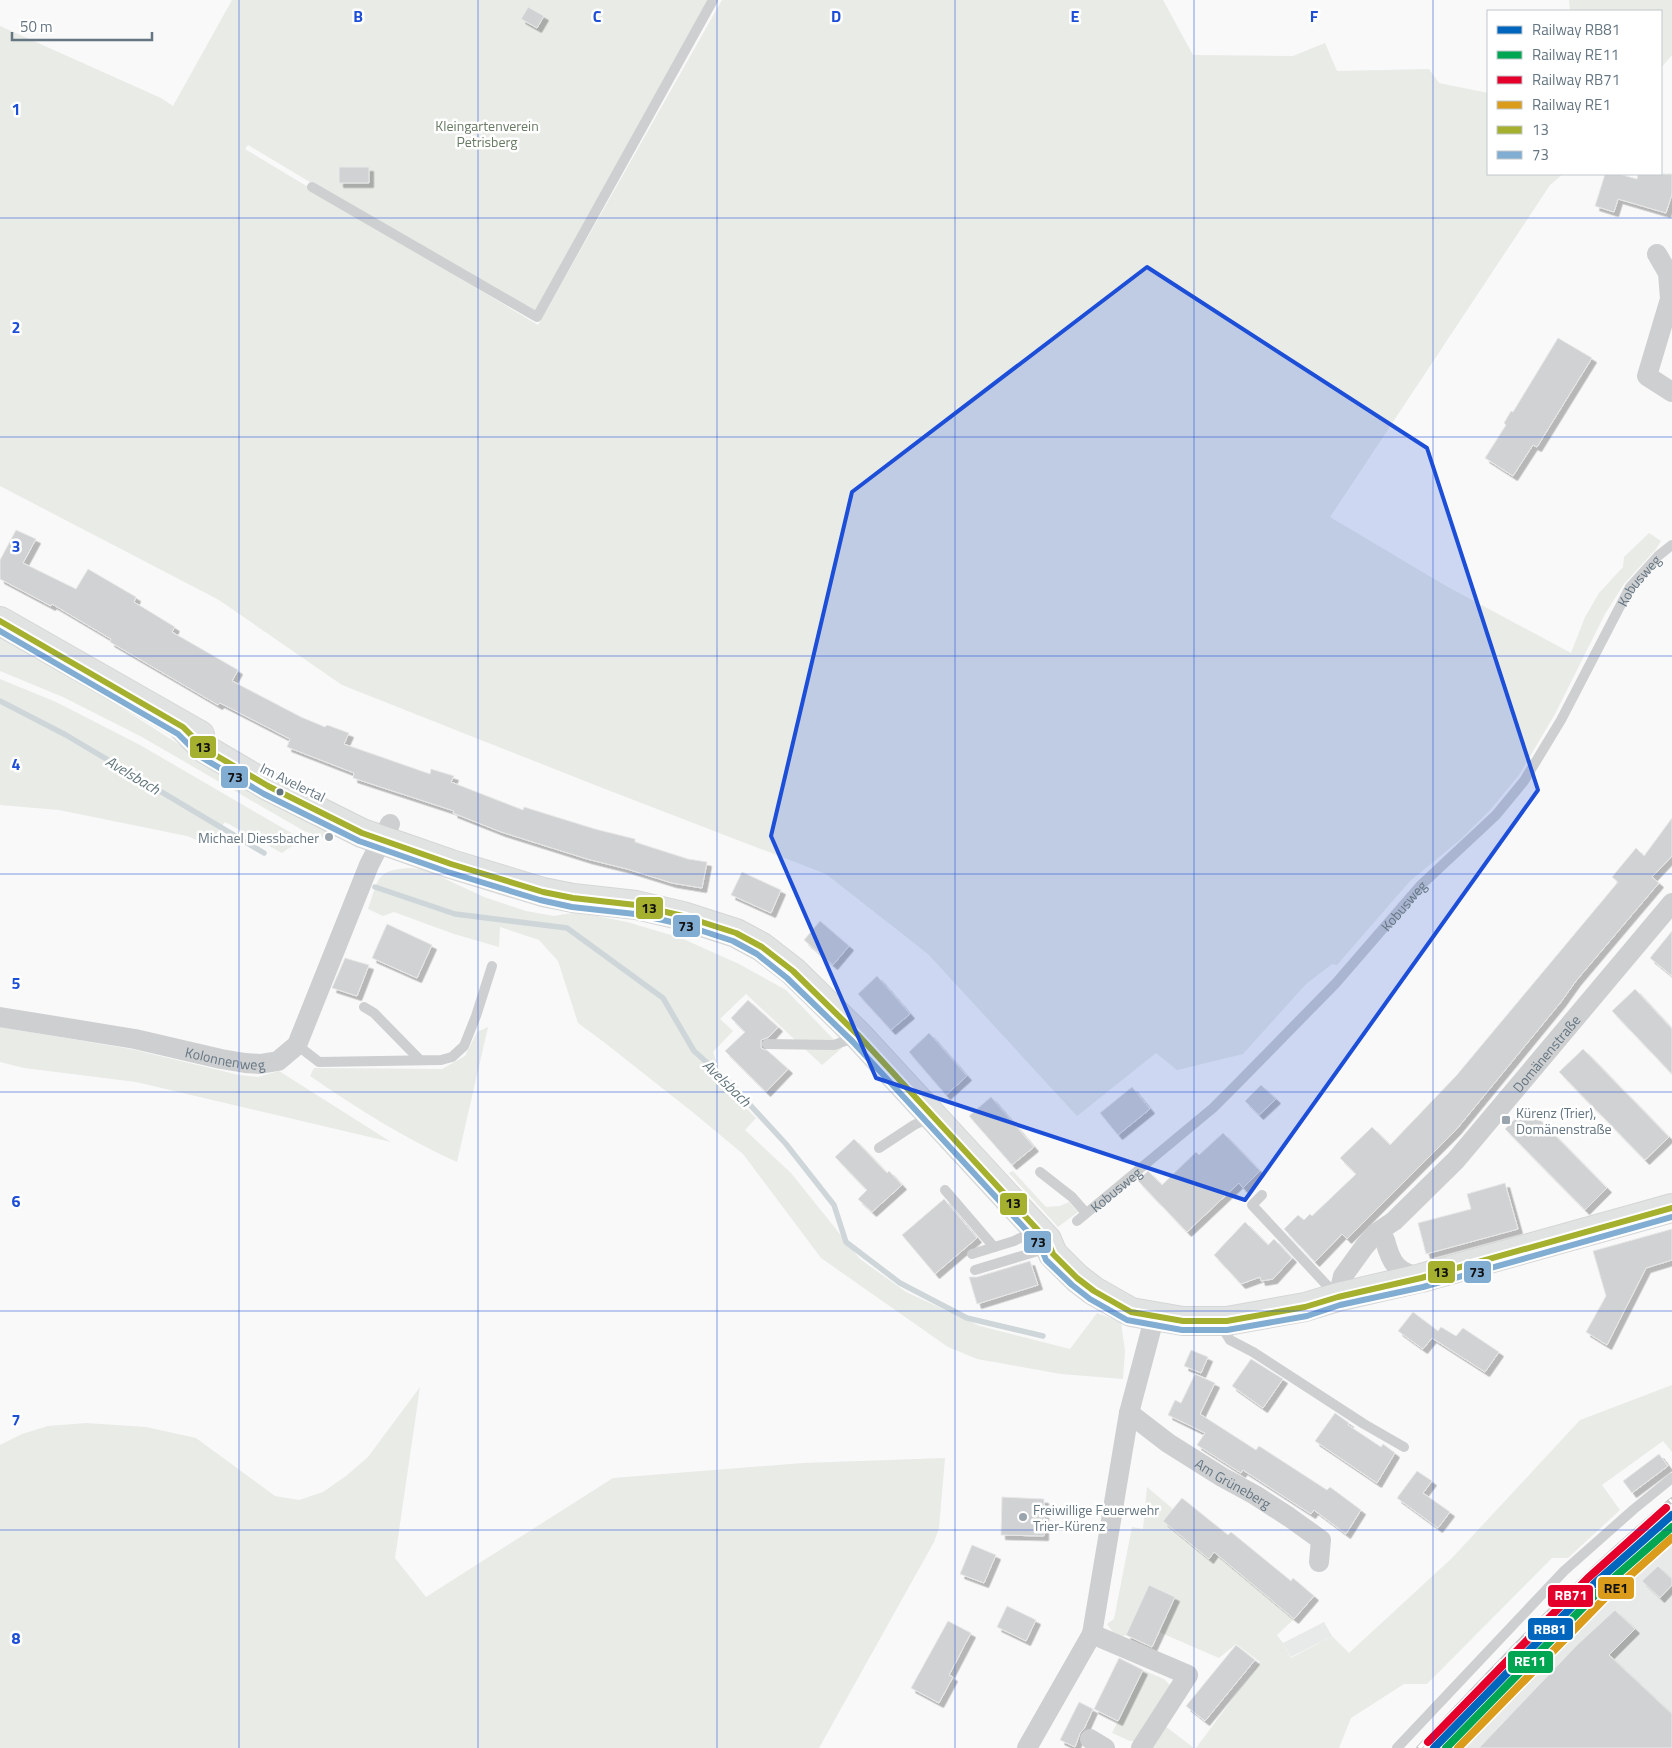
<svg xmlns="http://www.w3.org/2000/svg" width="1672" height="1748" font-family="'Titillium Web',sans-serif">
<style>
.built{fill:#e8e9e9}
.green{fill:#e8ebe6}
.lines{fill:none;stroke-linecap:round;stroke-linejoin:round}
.stream{stroke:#ced6d9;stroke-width:5.5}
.building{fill:#d0d2d3;stroke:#e8e8e8;filter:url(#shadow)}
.secondary-casing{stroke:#d5d6d7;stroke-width:30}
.lane{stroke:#cecfd0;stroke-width:10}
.street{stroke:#cecfd0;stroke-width:20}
.secondary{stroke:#e1e2e2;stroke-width:28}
.rail-casing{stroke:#c3c5c6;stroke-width:5.5}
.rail{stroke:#fff;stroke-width:4;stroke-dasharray:11;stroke-linecap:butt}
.bus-1-casing{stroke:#fff;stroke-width:10}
.bus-2-casing{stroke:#fff;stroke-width:10}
.bus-1{stroke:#a5b02e;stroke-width:6}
.bus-2{stroke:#82add3;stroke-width:6}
.rail-1-casing{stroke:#fff;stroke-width:11}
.rail-2-casing{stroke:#fff;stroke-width:11}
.rail-3-casing{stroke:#fff;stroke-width:11}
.rail-4-casing{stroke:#fff;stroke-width:11}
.rail-1{stroke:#0065bd;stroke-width:8}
.rail-2{stroke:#00a651;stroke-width:8}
.rail-3{stroke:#e4002b;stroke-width:8}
.rail-4{stroke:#da9c1a;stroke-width:8}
.marked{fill:#1d4ed8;fill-opacity:0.2;stroke:#1d4ed8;stroke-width:4;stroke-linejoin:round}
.grid{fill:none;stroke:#1d4ed8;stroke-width:1;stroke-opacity:0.55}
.bus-dot{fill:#657683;stroke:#fff;stroke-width:2}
.poi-dot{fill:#99a4ac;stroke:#fff;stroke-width:2}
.labels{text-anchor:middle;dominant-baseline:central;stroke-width:5;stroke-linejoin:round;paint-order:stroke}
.park-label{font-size:14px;fill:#687a64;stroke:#fff}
.street-label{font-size:14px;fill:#657683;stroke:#fff}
.poi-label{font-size:14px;fill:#657683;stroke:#fff;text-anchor:start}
.water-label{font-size:15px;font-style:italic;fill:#60757c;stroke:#fff}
.grid-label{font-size:16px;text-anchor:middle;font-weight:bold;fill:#1d4ed8;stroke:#fff;stroke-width:5;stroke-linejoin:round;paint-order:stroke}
.line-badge{stroke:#fff;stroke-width:2}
.badge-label{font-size:14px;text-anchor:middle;font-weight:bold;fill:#fff}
.pale-badge-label{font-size:14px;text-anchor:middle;font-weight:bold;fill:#111}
</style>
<defs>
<filter id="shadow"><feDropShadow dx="4.5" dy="4.5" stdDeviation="0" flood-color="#0004"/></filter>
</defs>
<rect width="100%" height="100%" fill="#f9f9f9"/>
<!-- built -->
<path class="built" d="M1672,1522V1748H1448L1601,1587L1644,1545Z
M1324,1622L1332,1636L1291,1657L1283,1643Z"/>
<!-- green -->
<path class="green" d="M232,0H710L538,319L248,145L245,149L538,325L722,0H1163L1193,55L1293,56L1325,43L1337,71L1429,69L1439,83L1488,93V174H1563L1550,185L1330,517L1446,586L1571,653L1585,617L1599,593L1623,567L1624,557L1649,533L1661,541L1656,549L1624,584L1605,614L1555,714L1519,775L1490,810L1461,839L1410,881L1337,965L1332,964L1306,984L1243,1054L1177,1070L1156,1053L1077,1116L928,954L826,874L600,787L342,685L219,600L0,486V26L161,98L173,106Z
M1569,0H1672V55L1661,68V11H1570Z
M0,636L78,680L263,798L330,833L327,839L304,831L142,737L63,697L0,671Z
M0,679L56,702L140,745L300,838L298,842L282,853L225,822L208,845L187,836L59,810L0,805Z
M410,868L426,870L484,897L526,911L554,916L578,912L627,922L681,938L739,964L786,990L842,1048L822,1065L746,994L720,1019L733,1031L713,1052L724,1086L756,1118L745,1130L791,1173L860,1259L906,1292L980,1326L1070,1349L1097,1313L1121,1322L1125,1351L1123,1379L1061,1374L977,1359L948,1347L821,1258L743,1154L695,1114L605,1043L578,1023L558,961L539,940L500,927L499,947L454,934L394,912L383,916L368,909C379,879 375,870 410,868Z
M0,1027L131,1049L239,1075L258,1077L279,1071L391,1142L136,1082L24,1068L0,1062Z
M488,1027L457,1162C405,1139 357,1108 310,1076L314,1068L442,1069L465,1056L477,1032Z
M1013,1171L1046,1207L1060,1206L1069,1202L1078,1212L1058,1227L1009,1173Z
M1672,1385V1452L1663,1441L1602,1485L1620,1510L1568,1558H1552L1427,1684H1404L1351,1718L1339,1748H1196L1260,1662L1236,1644L1219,1658L1159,1632L1175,1597L1149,1585L1126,1635L1117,1638L1107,1624L1114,1619L1132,1527L1143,1529L1147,1487L1173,1509L1209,1558L1214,1552L1294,1619L1277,1635L1283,1643L1291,1658L1332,1636L1349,1653L1452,1558L1580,1420Z
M420,1387L395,1558L426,1597L613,1478L803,1463L945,1458L939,1528L934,1542L819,1748H0V1445L22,1434L48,1426L86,1423L146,1427L196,1438L275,1496L299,1500L323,1492L346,1476L368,1457Z
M1143,1670L1164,1679L1170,1685L1135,1741H1130L1112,1733Z
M1165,1726L1194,1748H1151Z"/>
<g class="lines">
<!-- stream -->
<path class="stream" d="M0,701L66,735L264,853
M375,887L455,914L567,928L663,998L694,1051L729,1082L786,1144L834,1205L846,1242L900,1283L967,1318L1043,1336"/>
</g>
<!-- building -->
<path class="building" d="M528,7L544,16L537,28L521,19Z
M339,167H369V183H339Z
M1605,174H1619L1637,179L1638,174H1672V194L1666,213L1618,199L1614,212L1595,206Z
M1558,338L1592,358L1537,447L1533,445L1513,476L1485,458L1506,425L1504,423L1511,411L1513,412Z
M16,530L36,539L23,563L76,589L88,569L136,597L134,602L175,627L172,632L238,670L232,681L301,717L325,727L327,725L349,733L344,744L430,774L431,769L454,776L451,782L523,810L524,807L595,829L635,839V842L688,859L707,862L702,888L672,883L627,869L587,859L501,832L453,813L454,811L353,778L354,773L287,747L290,739L220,703L218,705L110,642L111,639L52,604L51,606L0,579V560Z
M1672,818V856L1652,877L1659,883L1576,981L1561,1002L1456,1130L1347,1239L1342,1234L1315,1262L1284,1229L1298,1215L1304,1220L1310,1214L1312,1216L1356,1174L1340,1158L1372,1127L1390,1145L1456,1076L1618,882L1612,877L1636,848L1644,856Z
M742,872L781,890L771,913L731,895Z
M820,921L849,946L833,965L804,940Z
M387,924L432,945L417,978L372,958Z
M1672,931V976L1650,958Z
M345,958L369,965L357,996L332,988Z
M877,976L910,1014L891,1030L858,994Z
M1635,989L1672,1029V1074L1612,1011Z
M748,1000L778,1027L769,1037L761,1040V1048L768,1051L788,1069L766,1092L725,1051L745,1032L731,1018Z
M929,1033L967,1076L946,1095L909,1052Z
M1583,1049L1669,1137L1645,1160L1559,1072Z
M1261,1085L1276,1099L1259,1115L1245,1101Z
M1132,1087L1150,1109L1118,1135L1100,1113Z
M991,1097L1034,1147L1012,1165L969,1116Z
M1527,1107L1607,1188L1585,1210L1505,1129Z
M1223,1133L1260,1171L1243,1188L1239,1183L1187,1232L1138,1181L1148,1171L1162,1185L1196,1152L1199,1155Z
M854,1139L887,1173L889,1171L902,1185L872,1212L858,1199L867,1190L835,1157Z
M1505,1183L1518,1229L1426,1254L1418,1223L1471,1209L1467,1194Z
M944,1199L977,1238L935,1274L902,1235Z
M1245,1222L1268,1245L1274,1239L1292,1258L1273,1279L1261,1281L1260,1277L1241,1284L1214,1255Z
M1672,1229V1260L1646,1268L1607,1345L1586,1332L1606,1296L1593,1251Z
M1030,1261L1038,1285L977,1304L969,1277H977Z
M1413,1312L1438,1331L1441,1327L1456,1336L1463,1328L1499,1352L1485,1372L1432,1338L1423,1349L1398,1331Z
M1191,1350L1208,1357L1201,1373L1184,1366Z
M1251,1359L1283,1379L1263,1408L1232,1386Z
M1195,1374L1215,1383L1200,1414L1256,1450L1259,1446L1327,1490L1330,1487L1361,1510L1346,1534L1314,1510L1311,1514L1243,1470L1241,1473L1197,1445L1205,1433L1168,1415L1175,1400L1181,1403Z
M1335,1413L1349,1423L1348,1425L1381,1447L1383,1444L1395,1453L1377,1483L1315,1441Z
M1659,1454L1668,1466L1632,1493L1623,1481Z
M1417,1471L1432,1481L1423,1493L1450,1512L1438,1528L1397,1498Z
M1002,1497L1044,1499V1536L1001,1535Z
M1182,1498L1228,1535L1231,1532L1291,1581L1293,1578L1314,1596L1294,1619L1214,1552L1209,1559L1163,1521Z
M972,1545L996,1555L984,1583L960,1574Z
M1658,1566L1672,1579V1585L1660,1598L1642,1581Z
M1149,1585L1175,1597L1152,1647L1126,1635Z
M1007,1606L1036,1620L1026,1641L997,1627Z
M1615,1610L1635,1629L1609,1655L1672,1714V1748H1479L1577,1645Z
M948,1621L971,1633L949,1675L953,1677L939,1703L911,1688Z
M1236,1645L1255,1660L1205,1721L1186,1706Z
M1119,1658L1143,1670L1118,1721L1094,1709Z
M1079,1702L1093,1709L1084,1729L1080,1733L1075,1747L1060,1740Z"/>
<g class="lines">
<!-- secondary casing -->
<g class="secondary-casing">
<path id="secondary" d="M0,621L200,735
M183,727L205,749L268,786L362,833L451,864L543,892L573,898L636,905L683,916L736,933L762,947L793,971L859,1036L1047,1240L1053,1254L1077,1278L1094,1291L1131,1312L1183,1321H1227L1305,1307L1338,1297L1421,1278L1672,1208"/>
</g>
<!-- lane -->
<g class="lane">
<path d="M312,187L537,317L713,0"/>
<path d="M364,1007L374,1013L420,1060"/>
<path d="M767,1044L834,1045L856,1037"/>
<path d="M297,1045L319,1062L441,1060L452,1057L464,1046L476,1016L492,966"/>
<path d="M879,1148L914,1125L931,1117"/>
<path d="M1040,1172L1072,1197L1086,1213"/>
<path d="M945,1190L994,1247"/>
<path d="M1262,1195L1252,1205L1336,1295"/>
<path id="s1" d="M1077,1221L1213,1108L1238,1083L1336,983L1420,886L1496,815L1524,781L1561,720L1630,587L1658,556L1672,545"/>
<path d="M972,1254L1014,1241L1036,1230"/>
<path d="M975,1270L1038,1251L1046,1241"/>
<path d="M1220,1324L1230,1340L1253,1352L1364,1424L1404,1447"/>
<path d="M1397,1748L1564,1571L1634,1509L1672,1478"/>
</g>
<!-- street -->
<g class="street">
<path d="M1657,254L1668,273L1670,299L1647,376L1672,392"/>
<path id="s2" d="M0,1017L135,1039L221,1059L245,1063L260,1064L278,1061L297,1045L369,865L390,824"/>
<path d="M1385,1240C1391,1264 1397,1272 1421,1278"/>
<path id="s3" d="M1338,1297L1343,1276L1364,1247L1376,1233L1394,1221L1456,1160L1672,903"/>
<path id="s4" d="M1129,1413L1168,1443L1222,1477L1255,1495L1289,1517L1321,1540L1319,1562"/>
<path d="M1092,1634L1188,1675L1141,1748"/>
<path d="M1090,1739L1105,1748"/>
<path d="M1027,1748L1092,1634L1129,1413L1155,1315"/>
</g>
<!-- secondary -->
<use href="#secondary" class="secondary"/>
<!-- rail casing -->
<g class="rail-casing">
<path id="rail" d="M1419,1748C1500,1662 1580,1575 1672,1500"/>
</g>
<!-- rail -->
<use href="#rail" class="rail"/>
<!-- bus-1 casing -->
<g class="bus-1-casing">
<path id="bus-1" d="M0,621L183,727L205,749L268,786L362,833L451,864L543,892L573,898L636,905L683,916L736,933L762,947L793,971L859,1036L1047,1240L1053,1254L1077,1278L1094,1291L1131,1312L1183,1321H1227L1305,1307L1338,1297L1421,1278L1672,1208"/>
</g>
<!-- bus-2 casing -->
<g class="bus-2-casing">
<path id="bus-2" d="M0,631L178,734L201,757L264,794L359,841L448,872L540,900L572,907L635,914L681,924L733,941L757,954L787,978L853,1042L1040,1245L1046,1260L1072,1285L1090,1299L1127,1320L1182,1330H1227L1307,1316L1340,1305L1423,1287L1672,1217"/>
</g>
<!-- bus-1 -->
<use href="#bus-1" class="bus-1"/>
<!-- bus-2 -->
<use href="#bus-2" class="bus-2"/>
<!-- rail-1 casing -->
<g class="rail-1-casing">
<path id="rail-1" d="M1434,1748L1594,1584L1672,1515"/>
</g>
<!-- rail-2 casing -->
<g class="rail-2-casing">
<path id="rail-2" d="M1446,1748L1600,1590L1672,1527"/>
</g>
<!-- rail-3 casing -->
<g class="rail-3-casing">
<path id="rail-3" d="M1428,1742L1588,1578L1666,1508"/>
</g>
<!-- rail-4 casing -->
<g class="rail-4-casing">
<path id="rail-4" d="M1458,1748L1606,1597L1672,1538"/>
</g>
<!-- rail-1 -->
<use href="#rail-1" class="rail-1"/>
<!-- rail-2 -->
<use href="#rail-2" class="rail-2"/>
<!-- rail-3 -->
<use href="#rail-3" class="rail-3"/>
<!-- rail-4 -->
<use href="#rail-4" class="rail-4"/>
</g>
<!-- marked area -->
<path class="marked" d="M1147,267L1427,448L1538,790L1245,1200L876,1078L771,836L852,492Z"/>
<!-- grid -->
<path class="grid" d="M239,0V1748M478,0V1748M717,0V1748M955,0V1748M1194,0V1748M1433,0V1748M0,218H1672M0,437H1672M0,656H1672M0,874H1672M0,1092H1672M0,1311H1672M0,1530H1672"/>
<!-- markers -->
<circle class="bus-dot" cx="280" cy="792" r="4.5"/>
<g class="poi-dot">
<circle cx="329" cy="837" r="5"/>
<rect x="1501" y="1115" width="10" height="10" rx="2.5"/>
<circle cx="1023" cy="1517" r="5"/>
</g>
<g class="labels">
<!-- park labels -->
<g class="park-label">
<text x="487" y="125">Kleingartenverein<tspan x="487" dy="16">Petrisberg</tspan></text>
</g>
<!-- street labels -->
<g class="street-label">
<text stroke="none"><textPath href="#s1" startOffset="860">Kobusweg</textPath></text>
<text transform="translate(293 782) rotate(26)">Im Avelertal</text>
<text stroke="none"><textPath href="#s1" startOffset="455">Kobusweg</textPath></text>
<text stroke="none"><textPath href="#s3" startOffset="324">Domänenstraße</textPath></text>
<text stroke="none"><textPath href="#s2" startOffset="229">Kolonnenweg</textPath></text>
<text stroke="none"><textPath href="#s1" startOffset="50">Kobusweg</textPath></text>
<text stroke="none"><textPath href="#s4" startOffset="126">Am Grüneberg</textPath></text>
</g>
<!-- poi labels -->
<g class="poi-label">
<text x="319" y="837" text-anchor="end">Michael Diessbacher</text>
<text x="1516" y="1112">Kürenz (Trier),<tspan x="1516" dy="16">Domänenstraße</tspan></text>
<text x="1033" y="1509">Freiwillige Feuerwehr<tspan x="1033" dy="16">Trier-Kürenz</tspan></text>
</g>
<!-- water labels -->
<g class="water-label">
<text transform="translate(133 775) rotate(31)">Avelsbach</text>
<text transform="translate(727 1083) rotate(44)">Avelsbach</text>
</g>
</g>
<g class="grid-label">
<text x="358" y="22">B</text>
<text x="597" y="22">C</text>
<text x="836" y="22">D</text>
<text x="1075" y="22">E</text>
<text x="1314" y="22">F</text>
<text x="16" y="115">1</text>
<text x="16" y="333">2</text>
<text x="16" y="552">3</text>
<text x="16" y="770">4</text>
<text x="16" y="989">5</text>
<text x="16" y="1207">6</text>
<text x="16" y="1426">7</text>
<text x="16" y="1644">8</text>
</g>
<g class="line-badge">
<rect x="189" y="735" width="28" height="24" rx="5" fill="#a5b02e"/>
<rect x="220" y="765" width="29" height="24" rx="5" fill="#82add3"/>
<rect x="635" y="896" width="29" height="24" rx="5" fill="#a5b02e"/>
<rect x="672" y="914" width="29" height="24" rx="5" fill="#82add3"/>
<rect x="999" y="1192" width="29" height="24" rx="5" fill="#a5b02e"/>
<rect x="1023" y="1230" width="29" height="24" rx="5" fill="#82add3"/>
<rect x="1463" y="1260" width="29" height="24" rx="5" fill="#82add3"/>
<rect x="1427" y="1260" width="29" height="24" rx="5" fill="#a5b02e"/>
<rect x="1597" y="1576" width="38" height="24" rx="5" fill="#da9c1a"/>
<rect x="1547" y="1584" width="47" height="24" rx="5" fill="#e4002b"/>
<rect x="1527" y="1617" width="47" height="24" rx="5" fill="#0065bd"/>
<rect x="1507" y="1650" width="47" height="24" rx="5" fill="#00a651"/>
</g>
<g class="badge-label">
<text x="1571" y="1600">RB71</text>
<text x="1550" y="1634">RB81</text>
<text x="1530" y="1666">RE11</text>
</g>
<g class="pale-badge-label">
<text x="203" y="752">13</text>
<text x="235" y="782">73</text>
<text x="649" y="913">13</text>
<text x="686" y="931">73</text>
<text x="1013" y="1208">13</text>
<text x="1038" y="1247">73</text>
<text x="1477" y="1277">73</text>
<text x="1441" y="1277">13</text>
<text x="1616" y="1593">RE1</text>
</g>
<!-- legend -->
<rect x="1487" y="10" width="175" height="165" fill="#ffffff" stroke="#c1c8cd"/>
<rect x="1497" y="26" width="25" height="8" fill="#0065bd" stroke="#c1c8cd"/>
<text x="1532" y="35" font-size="15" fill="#657683">Railway RB81</text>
<rect x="1497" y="51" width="25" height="8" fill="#00a651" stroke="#c1c8cd"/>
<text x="1532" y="60" font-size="15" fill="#657683">Railway RE11</text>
<rect x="1497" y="76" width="25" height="8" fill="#e4002b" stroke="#c1c8cd"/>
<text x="1532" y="85" font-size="15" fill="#657683">Railway RB71</text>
<rect x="1497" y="101" width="25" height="8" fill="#da9c1a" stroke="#c1c8cd"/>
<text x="1532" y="110" font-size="15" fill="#657683">Railway RE1</text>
<rect x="1497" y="126" width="25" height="8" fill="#a5b02e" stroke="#c1c8cd"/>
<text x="1532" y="135" font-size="15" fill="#657683">13</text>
<rect x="1497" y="151" width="25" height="8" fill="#82add3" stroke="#c1c8cd"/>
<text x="1532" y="160" font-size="15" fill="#657683">73</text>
<!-- scale -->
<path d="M12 32v8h140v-8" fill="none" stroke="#657683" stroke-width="2.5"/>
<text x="20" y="32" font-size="15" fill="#657683" stroke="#ffffff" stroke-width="4" paint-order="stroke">50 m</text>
</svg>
